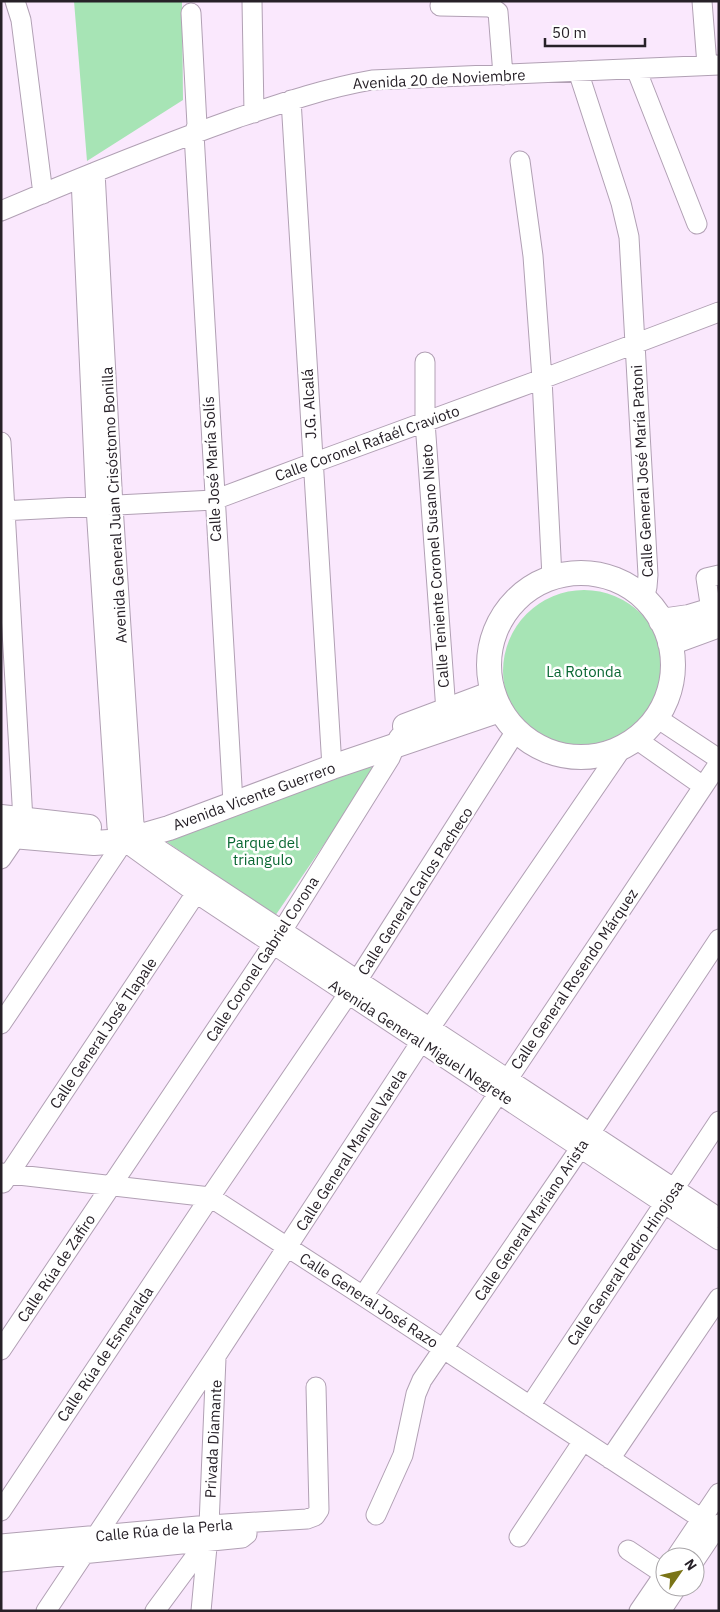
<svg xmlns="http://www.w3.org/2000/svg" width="720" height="1612" font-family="'IBM Plex Sans',sans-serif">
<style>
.green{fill:#a7e4b5}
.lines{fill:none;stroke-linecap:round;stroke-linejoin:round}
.minor-casing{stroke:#b1a0b4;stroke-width:21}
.major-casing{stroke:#b1a0b4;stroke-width:26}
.minor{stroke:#fff;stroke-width:19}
.major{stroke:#fff;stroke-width:24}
.labels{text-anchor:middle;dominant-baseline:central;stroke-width:5;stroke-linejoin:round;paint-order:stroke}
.street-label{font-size:15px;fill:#272128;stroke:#fff}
.park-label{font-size:15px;fill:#0a6733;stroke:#fff}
</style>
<rect width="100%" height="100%" fill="#fae8fd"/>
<!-- green -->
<path class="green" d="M74,1H182L183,100L87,161Z
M503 671a81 81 0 1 1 162 0a81 81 0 1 1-162 0Z
M377,757L370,777L275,916L161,838Z"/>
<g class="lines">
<!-- minor casing -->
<g class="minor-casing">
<path id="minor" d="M15,1L21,20L43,194
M252,1L254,113
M702,1L707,65
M440,6L489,7L494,9L498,12L503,75
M191,13L197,125L194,134L233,803
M636,69L697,224
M578,71L621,203L629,237L648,575L647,587L644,598
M291,100L332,767
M520,161L533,256L542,379L552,577
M95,172L113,506L134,824L140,837L719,1218
M81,178L96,507L117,827L124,841L196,893L719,1240
M1,211C79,178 158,146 237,118C282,103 326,88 372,80L719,65
M425,362V422L446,711
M1,442L23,820L16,837L1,859
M1,511L214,500L313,463L542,379L719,312
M711,610L706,578L719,575
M657,718L719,759
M636,739L703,786
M1,1024L124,841
M1,1173L210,1197L363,1296L702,1519
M3,1183L196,893
M363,1296L719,763
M1,1350L282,931L390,758L399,737
M530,1406L719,1121
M610,1459L719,1298
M1,1511L210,1197L357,981L516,731
M376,1515L403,1455L416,1394L422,1380L581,1147L719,939
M519,1537L583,1441
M1,1544L209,1525L307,1519L315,1516L319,1510L316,1387
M628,1550L664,1574
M676,1557L719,1493
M695,1560L719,1524
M1,1562L242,1538L247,1534V1523
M46,1611L216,1356L430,1028L622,748
M155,1611L206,1542
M201,1611L209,1525L216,1358
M639,1611L665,1573
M661,1611L677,1587"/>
</g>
<!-- major casing -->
<g class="major-casing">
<path id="major" d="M489 665a92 92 0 1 1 184 0a92 92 0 1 1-184 0Z
M661,621L689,617L719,608
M670,643L719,625
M405,726L493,693
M1,817L89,827
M1,835L94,843L124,841L169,828L332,767L500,710"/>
</g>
<!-- minor -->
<use href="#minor" class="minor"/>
<!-- major -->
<use href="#major" class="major"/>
</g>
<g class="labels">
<!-- street labels -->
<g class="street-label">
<text transform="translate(439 79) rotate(-3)">Avenida 20 de Noviembre</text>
<text transform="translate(309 404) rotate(-93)">J.G. Alcalá</text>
<text transform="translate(367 443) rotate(-20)">Calle Coronel Rafaél Cravioto</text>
<text transform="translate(212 469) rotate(-93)">Calle José María Solís</text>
<text transform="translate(642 471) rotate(-93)">Calle General José María Patoni</text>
<text transform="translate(114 505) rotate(-93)">Avenida General Juan Crisóstomo Bonilla</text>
<text transform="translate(435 566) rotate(-94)">Calle Teniente Coronel Susano Nieto</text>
<text transform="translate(254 796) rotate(-20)">Avenida Vicente Guerrero</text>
<text transform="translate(415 891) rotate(-57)">Calle General Carlos Pacheco</text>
<text transform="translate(262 959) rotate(-57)">Calle Coronel Gabriel Corona</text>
<text transform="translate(574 979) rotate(-56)">Calle General Rosendo Márquez</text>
<text transform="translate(103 1033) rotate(-56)">Calle General José Tlapale</text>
<text transform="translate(421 1042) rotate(33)">Avenida General Miguel Negrete</text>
<text transform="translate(351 1150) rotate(-57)">Calle General Manuel Varela</text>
<text transform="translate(531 1220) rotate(-56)">Calle General Mariano Arista</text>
<text transform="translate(625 1263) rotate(-56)">Calle General Pedro Hinojosa</text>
<text transform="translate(56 1268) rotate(-56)">Calle Rúa de Zafiro</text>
<text transform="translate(369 1300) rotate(33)">Calle General José Razo</text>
<text transform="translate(105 1354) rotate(-56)">Calle Rúa de Esmeralda</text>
<text transform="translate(213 1439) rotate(-87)">Privada Diamante</text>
<text transform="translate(164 1530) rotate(-5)">Calle Rúa de la Perla</text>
</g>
<!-- park labels -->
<g class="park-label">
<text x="584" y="671">La Rotonda</text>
<text x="263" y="842">Parque del<tspan x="263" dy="17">triangulo</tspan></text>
</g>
</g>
<!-- border -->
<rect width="720" height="1612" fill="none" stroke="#272128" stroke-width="5"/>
<!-- north arrow -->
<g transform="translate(680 1572) rotate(56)"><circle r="24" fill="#ffffff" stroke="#a9a6a9"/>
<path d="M0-4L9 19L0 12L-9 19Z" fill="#7a7417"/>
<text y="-8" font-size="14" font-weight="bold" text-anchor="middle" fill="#272128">N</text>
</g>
<!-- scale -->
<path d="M545 38v8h100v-8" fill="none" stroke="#272128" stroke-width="2.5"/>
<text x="552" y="38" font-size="15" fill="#272128" stroke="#ffffff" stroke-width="4" paint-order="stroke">50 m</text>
</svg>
